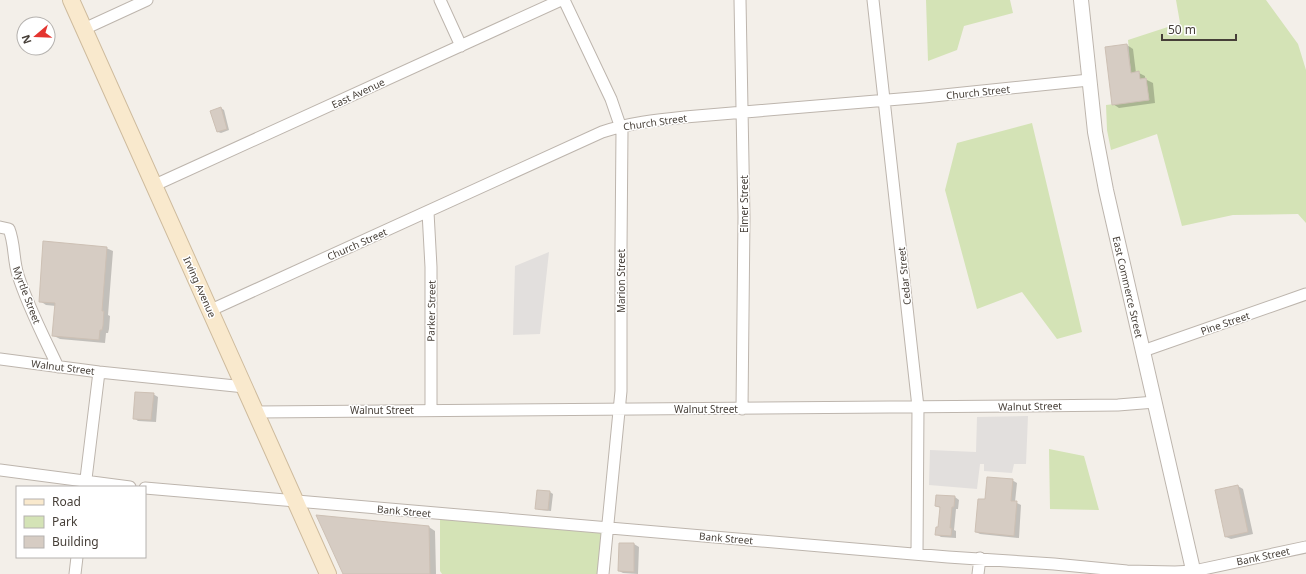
<svg xmlns="http://www.w3.org/2000/svg" width="1306" height="574" font-family="'Noto Sans',sans-serif">
<style>
.green{fill:#d4e3b6}
.parking{fill:#e2dfdd}
.shadow{fill:#0003}
.building{fill:#d6ccc3;stroke:#cdc0b4}
.lines{fill:none;stroke-linecap:round;stroke-linejoin:round}
.minor-casing{stroke:#bdb5ad;stroke-width:13}
.tertiary-casing{stroke:#bdb5ad;stroke-width:16}
.secondary-casing{stroke:#cebb9d;stroke-width:18}
.minor{stroke:#fff;stroke-width:11}
.tertiary{stroke:#fff;stroke-width:14}
.secondary{stroke:#f9e9cd;stroke-width:16}
.labels{text-anchor:middle;dominant-baseline:central;stroke-width:3;stroke-linejoin:round;paint-order:stroke}
.street-label{font-size:10px;fill:#463f38;stroke:#fff}
</style>
<rect width="100%" height="100%" fill="#f3efe9"/>
<!-- green -->
<path class="green" d="M926,0H1010L1013,13L964,26L957,50L928,61Z
M1176,0H1266L1298,44L1306,70V223L1298,214L1233,215L1182,226L1157,134L1111,150L1107,130L1106,105L1149,100L1146,78L1140,79L1139,72L1131,73L1128,40L1180,23Z
M1032,123L1082,332L1057,339L1022,292L977,309L945,190L957,143Z
M1049,449L1084,456L1099,510L1050,509Z
M440,514L608,528L603,574H442L440,571Z"/>
<!-- parking -->
<path class="parking" d="M549,252L540,334L513,335L515,266Z
M1028,416L1026,464H1014L1012,473L984,471V464H980L977,489L929,485L930,450L976,452L977,417Z"/>
<!-- shadow -->
<path class="shadow" d="M1127,45L1133,49L1136,73H1139L1145,76V79L1153,83L1155,103L1119,108L1113,104L1106,48Z
M221,108L224,110L229,130L221,133L218,132L211,112Z
M106,248L113,251L108,315L110,316L109,329L108,333H106L105,343L60,339L54,336L56,306L46,305L40,301Z
M153,394L158,397L156,422L138,421L134,418Z
M1012,480L1017,483L1015,502L1021,505L1019,538L980,534L976,532Z
M1238,486L1243,489L1253,534L1231,539L1226,537Z
M550,492L553,494L551,511L539,510L536,508Z
M955,497L959,500L958,509H956L954,530L956,531V538L941,537L936,534L939,528L941,508L936,506Z
M429,527L435,531L436,574H344Z
M620,544H634L639,547L638,574L623,573L619,571Z"/>
<!-- building -->
<path class="building" d="M1127,44L1131,73L1139,71L1140,79L1146,78L1149,100L1112,105L1105,47Z
M221,107L227,129L217,132L210,111Z
M43,241L107,247L102,311H104L103,326L102,330H100L99,340L52,336L55,303L39,302Z
M135,392L154,393L151,420L133,419Z
M987,477L1013,479L1011,501H1017L1014,536L975,532L978,499H985Z
M1238,485L1248,532L1225,537L1215,490Z
M537,490L550,491L548,510L535,509Z
M936,495L955,496L954,507H952L950,528H952L951,536L935,535L936,527H938L940,507L935,506Z
M316,515L429,526L430,574H343Z
M619,543H634V572L618,571Z"/>
<g class="lines">
<!-- minor casing -->
<g class="minor-casing">
<path id="minor" d="M440,0L461,46
M564,0L611,99L622,131L621,248V391L603,574
M740,0L744,217L742,409
M873,0L918,407L917,554
M84,29L147,0
M155,185L561,0
M428,212L431,267V410
M0,227L9,229C15,244 13,260 18,275C28,307 44,337 58,367
M211,310L602,132C629,123 656,120 685,117L924,97L1089,80
M1143,351L1306,294
M0,359L99,372L245,387
M257,412L1027,406L1118,405L1155,402
M0,470L130,487
M85,487L99,372
M145,488L948,557L1054,564L1127,571L1175,572L1194,571L1306,547
M75,574L77,557
M978,574L980,558"/>
</g>
<!-- tertiary casing -->
<g class="tertiary-casing">
<path id="tertiary" d="M1081,0L1095,132L1106,190L1194,574"/>
</g>
<!-- secondary casing -->
<g class="secondary-casing">
<path id="secondary" d="M71,0L328,574"/>
</g>
<!-- minor -->
<use href="#minor" class="minor"/>
<!-- tertiary -->
<use href="#tertiary" class="tertiary"/>
<!-- secondary -->
<use href="#secondary" class="secondary"/>
</g>
<g class="labels">
<!-- street labels -->
<g class="street-label">
<text transform="translate(978 92) rotate(-6)">Church Street</text>
<text transform="translate(358 93) rotate(-25)">East Avenue</text>
<text transform="translate(655 122) rotate(-8)">Church Street</text>
<text transform="translate(744 204) rotate(-90)">Elmer Street</text>
<text transform="translate(357 244) rotate(-24)">Church Street</text>
<text transform="translate(904 276) rotate(-96)">Cedar Street</text>
<text transform="translate(621 281) rotate(-90)">Marion Street</text>
<text transform="translate(200 287) rotate(66)">Irving Avenue</text>
<text transform="translate(1128 287) rotate(77)">East Commerce Street</text>
<text transform="translate(27 295) rotate(69)">Myrtle Street</text>
<text transform="translate(431 311) rotate(-89)">Parker Street</text>
<text transform="translate(1225 323) rotate(-19)">Pine Street</text>
<text transform="translate(63 367) rotate(7)">Walnut Street</text>
<text transform="translate(1030 406) rotate(-1)">Walnut Street</text>
<text x="706" y="409">Walnut Street</text>
<text x="382" y="410">Walnut Street</text>
<text transform="translate(404 511) rotate(5)">Bank Street</text>
<text transform="translate(726 538) rotate(5)">Bank Street</text>
<text transform="translate(1263 556) rotate(-12)">Bank Street</text>
</g>
</g>
<!-- legend -->
<rect x="16" y="486" width="130" height="72" fill="#ffffff" stroke="#b5b2af"/>
<rect x="24" y="499" width="20" height="6" fill="#f9e9cd" stroke="#b5b2af"/>
<text x="52" y="506" font-size="12" fill="#463f38">Road</text>
<rect x="24" y="516" width="20" height="12" fill="#d4e3b6" stroke="#b5b2af"/>
<text x="52" y="526" font-size="12" fill="#463f38">Park</text>
<rect x="24" y="536" width="20" height="12" fill="#d6ccc3" stroke="#b5b2af"/>
<text x="52" y="546" font-size="12" fill="#463f38">Building</text>
<!-- north arrow -->
<g transform="translate(36 36) rotate(251)"><circle r="19" fill="#ffffff" stroke="#b5b2af"/>
<path d="M0-3L7 15L0 10L-7 15Z" fill="#e4342f"/>
<text y="-6" font-size="11" font-weight="bold" text-anchor="middle" fill="#463f38">N</text>
</g>
<!-- scale -->
<path d="M1162 34v6h74v-6" fill="none" stroke="#463f38" stroke-width="2"/>
<text x="1168" y="34" font-size="12" fill="#463f38" stroke="#ffffff" stroke-width="3" paint-order="stroke">50 m</text>
</svg>
